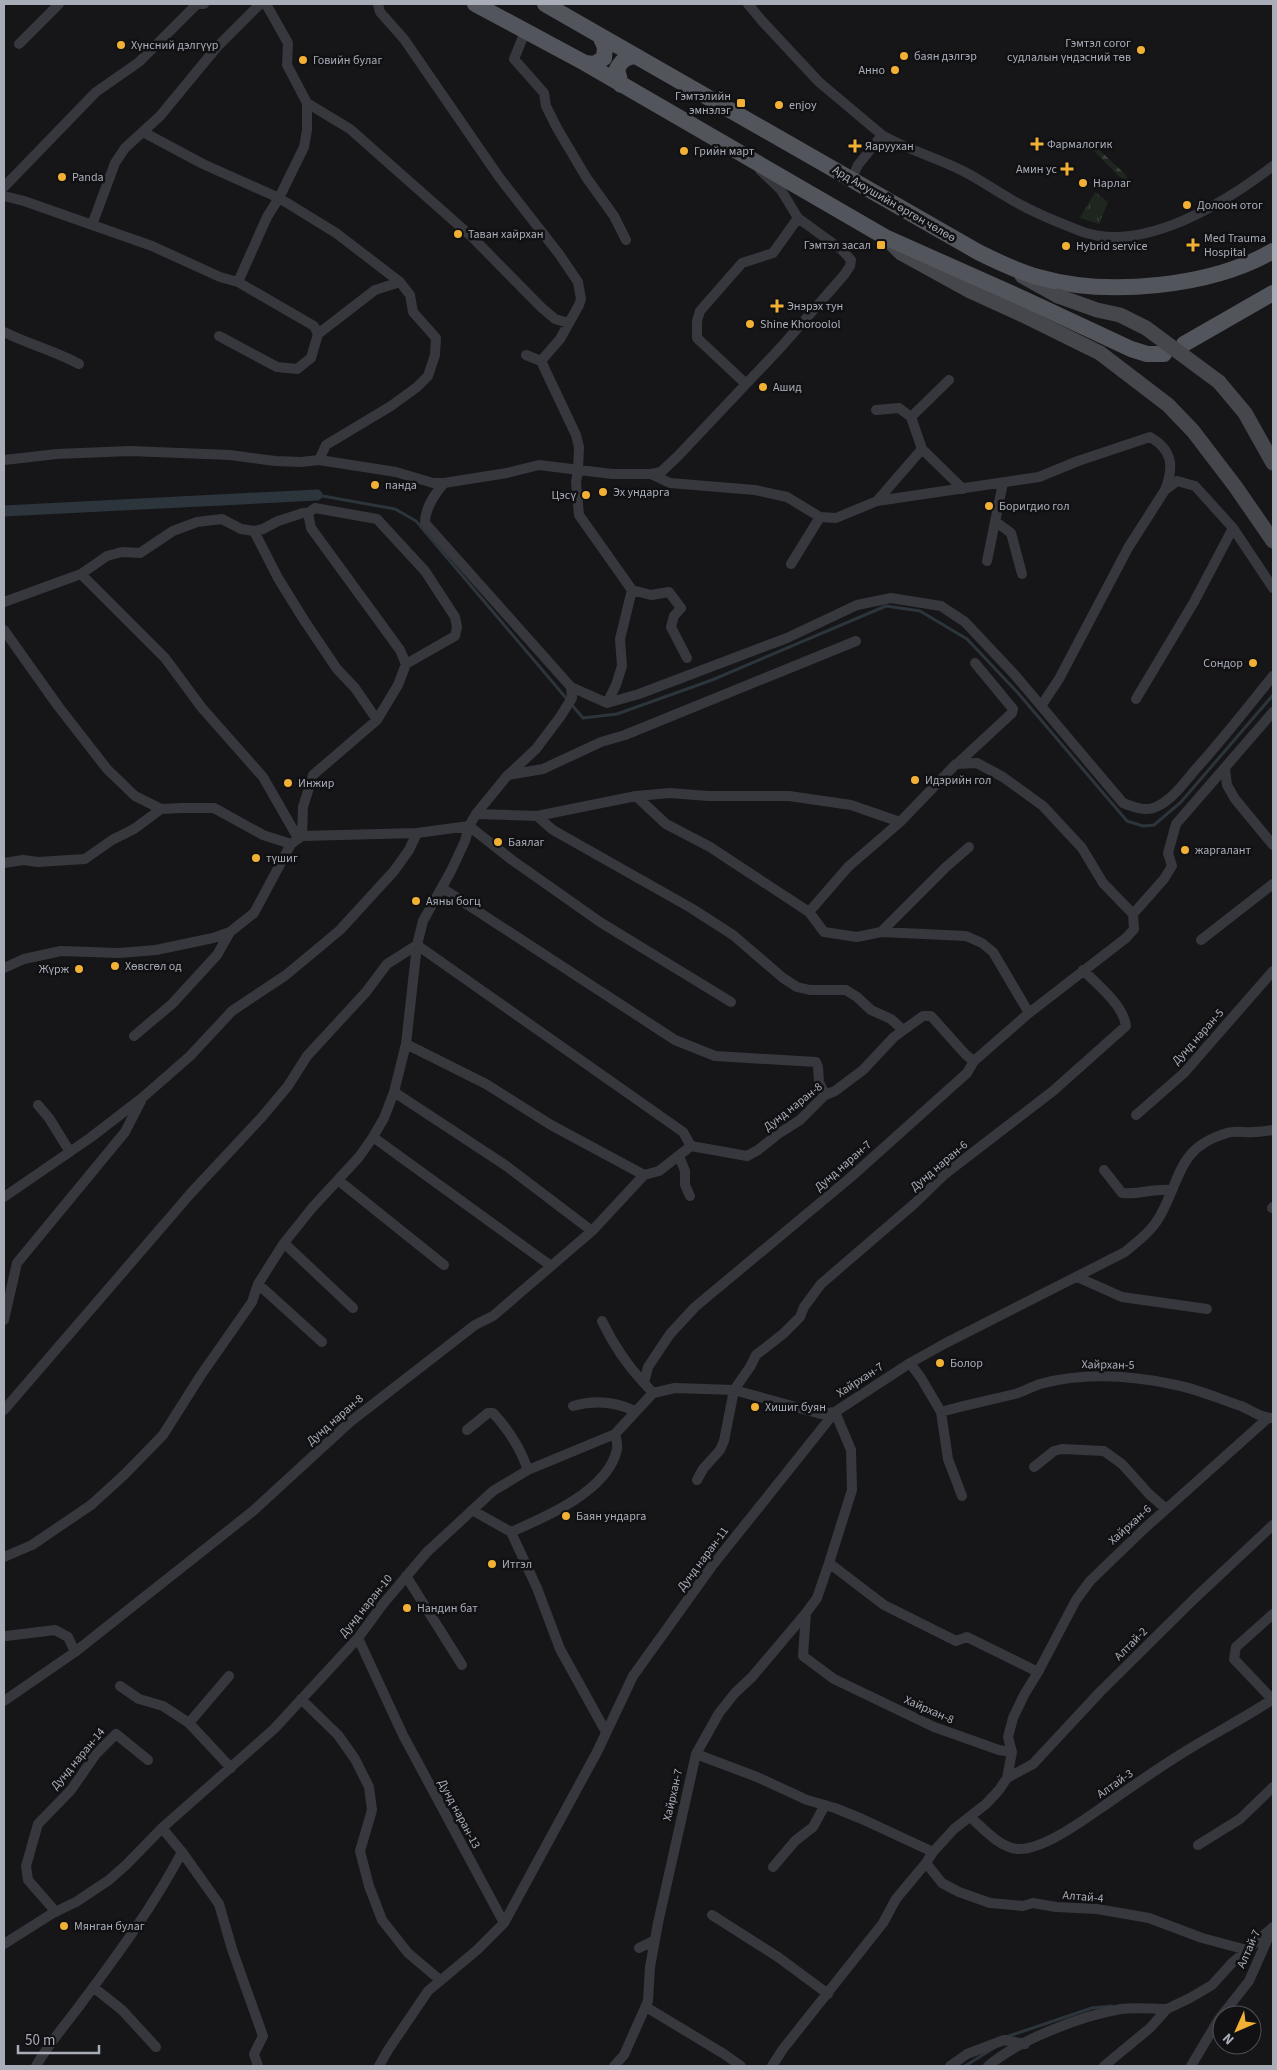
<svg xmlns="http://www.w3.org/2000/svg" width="1277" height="2070" font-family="'Source Sans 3',sans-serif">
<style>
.grass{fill:url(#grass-tufts)}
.forest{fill:url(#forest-firs)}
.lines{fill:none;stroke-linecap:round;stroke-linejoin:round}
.stream{stroke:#2c353c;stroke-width:3}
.canal{stroke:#2c353c;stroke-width:11}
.minor{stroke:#37383d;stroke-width:10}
.secondary{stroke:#45474d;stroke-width:15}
.primary{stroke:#53555c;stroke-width:16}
.secondary-bridge{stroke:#45474d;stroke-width:15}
.poi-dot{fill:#f2b134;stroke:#111113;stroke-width:2}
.labels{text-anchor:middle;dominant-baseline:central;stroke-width:5;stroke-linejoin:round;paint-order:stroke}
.poi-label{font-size:12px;fill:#a8adb8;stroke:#111113;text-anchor:start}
.street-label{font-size:12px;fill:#a8adb8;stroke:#111113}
</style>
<defs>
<pattern id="grass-tufts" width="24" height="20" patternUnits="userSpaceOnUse" patternTransform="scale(1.25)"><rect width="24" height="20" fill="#1e261f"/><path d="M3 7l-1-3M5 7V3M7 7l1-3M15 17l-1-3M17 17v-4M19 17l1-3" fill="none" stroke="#3c433d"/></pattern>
<pattern id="forest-firs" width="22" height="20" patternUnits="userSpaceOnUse" patternTransform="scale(1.25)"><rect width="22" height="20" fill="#1e261f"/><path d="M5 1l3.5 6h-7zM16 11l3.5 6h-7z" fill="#3c433d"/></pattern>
</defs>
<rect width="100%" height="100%" fill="#161618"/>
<!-- grass -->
<path class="grass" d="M1095,192L1108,202L1099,224L1080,218Z"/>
<!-- forest -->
<path class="forest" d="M1094,145L1125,174L1128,179V188H1125L1121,178L1091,148Z"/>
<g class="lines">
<!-- stream -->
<path class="stream" d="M317,495L395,509L416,521L583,718L617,714L712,680L886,606L920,611L967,639L1018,693L1127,821L1143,826L1154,825L1181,802L1273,695
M1006,2037L1092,2008L1112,2006
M965,2066L994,2048"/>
<!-- canal -->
<path class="canal" d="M4,511L317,495"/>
<!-- minor -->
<path class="minor" d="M378,4L380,12L404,39L499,177L559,254L578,282L581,299L579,305L560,339L541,361L576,435L579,447L578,470L576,482L579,515L632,590L651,595L669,592L681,608L674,616L671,627L687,658
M748,4L763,22L819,82L882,135
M525,32L514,59L544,93L546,106L557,128L586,177L614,216L626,240
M19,44L59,4
M307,103L350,129L472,237L542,308L555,319L569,323
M143,132L203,164L279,198L336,233L400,282L410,295L413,312L436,338L435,355L428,376L417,387L391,406L326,445L319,460
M760,170L781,190L798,218L842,250L851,260L850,266L844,275L782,346L678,456L661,472L651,474H612L539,465L507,473L444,483C434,495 425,508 425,523L571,687L607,703L639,694L787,638L857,605L891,598L941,606L965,622L1014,674L1123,803C1133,807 1146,812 1156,807C1172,800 1184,783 1195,770C1222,740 1247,708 1273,676
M851,180L858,165L882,135C908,150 938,158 965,172C984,182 1002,195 1021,205C1040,215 1062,224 1083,232C1145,253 1226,202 1273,166
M4,187L96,92L139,62L197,4H204
M4,196L24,201L152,246L220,277L238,282L314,326L318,334L311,358L297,369L277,367L219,336
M92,225L115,163L125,148L160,116L217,47L260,4
M238,282L267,217L279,198L304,147L307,130V103L287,65L288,43L266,4
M4,332C28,344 55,351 79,364
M318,334L375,290L400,282
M526,355L541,361
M745,383L697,338V321L700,311L742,263L773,253L798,218
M876,410L899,408L911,417
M922,449L963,489
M4,460L57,454L130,451L230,455L275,461L301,462L319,460L396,472L433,483H444
M651,474L670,483L755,490L787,497L820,517L836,518L877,501L1039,477L1078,461L1150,437C1173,450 1174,467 1165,490
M877,501L922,449L911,417L949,380
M996,522L1011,533L1022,574
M254,531L278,578L304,620L337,669L355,688L377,720
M987,561L1003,483
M791,564L820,517
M81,574L165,658L202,708L263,777L298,838
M4,602L81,574L107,556L122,552L140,553L173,531L197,522L222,519L241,529L254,531L263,529L278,521L303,513H308L315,508L377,519L425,571L455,617L457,627L455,636L406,664
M4,630L58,706L107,769L135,796L161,809
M1136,699L1194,602L1233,528
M607,703L616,685L622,666L620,639L632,590
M1041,706L1059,679L1128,548L1165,490L1177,481L1195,486L1233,528L1273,588
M957,764L1012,713L1013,709L975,663
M1225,769L1227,785L1235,799L1273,845
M508,775L543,769L601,742L625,735L856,641
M636,796L670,793L708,796H789L851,805L900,822
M476,814L537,816L636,796L666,824L710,847L809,912L824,932L857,937L881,932L966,936L982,943L993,952L1029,1013
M537,816L553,830L691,908L733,935L783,978L797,987L810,990H846L857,997L871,1010L891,1019L903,1030
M302,836L303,807L313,775L377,720L398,685L406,664L400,650L311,528L308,513
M4,863L23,860L38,862L85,859L112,840L134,829L161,809L182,808H214L263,835L291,844
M442,888L675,1040L715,1056L816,1062L818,1067L819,1082L825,1095
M809,912L848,867L900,822L956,764L977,763L1003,777L1043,806L1082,848L1103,883L1133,914
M881,932L946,867L969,847
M1201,940L1273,884
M4,968L24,959L61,951L119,953L156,950L213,938L230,932L254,913L291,844L302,836L417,833L469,826L512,860L600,922L731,1002
M134,1036L172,1004L217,955L230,932
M406,1044L486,1084L551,1125L644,1175
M394,1092L505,1165L592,1231
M38,1105L49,1118L70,1152
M1136,1115L1184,1073L1273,971
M373,1137L551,1266
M679,1156L685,1171V1185L690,1196
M1104,1170L1122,1193C1139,1195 1154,1188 1171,1190
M338,1180L444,1265
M4,1197L90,1138L142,1098L190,1056L232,1011L286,975L340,930L394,871L409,850L417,833
M1272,1208L1273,1207
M284,1243L353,1308
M1077,1277L1122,1297L1207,1309
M258,1284L322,1342
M4,1320L17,1263L125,1132L141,1101
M602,1321C613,1344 626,1364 644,1383
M910,1363L921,1378L941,1412L948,1459L962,1496
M653,1393L644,1383L648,1367L670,1334L695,1307L851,1177L967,1073L974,1061L1029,1013L1126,938L1134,929L1133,914L1164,879L1172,866L1168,853L1176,824L1273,712
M573,1406C594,1400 614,1401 635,1411
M4,1410L191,1193L261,1118L288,1086L307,1056L366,992L387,964L417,945L683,1132L691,1146
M941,1412C965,1405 990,1400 1015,1394C1023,1392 1031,1387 1040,1384C1085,1372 1130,1375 1176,1385C1197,1389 1220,1399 1241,1406C1251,1410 1262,1419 1273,1418
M467,1430L488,1413H493C509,1430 520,1447 528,1470
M1034,1467L1054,1451L1062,1449L1104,1451L1122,1464L1149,1494L1166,1509
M697,1480L703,1469L720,1450L724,1441L734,1390L750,1367L756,1355L783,1334L800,1317L804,1307L821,1284L914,1204L945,1174L1053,1091L1126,1026C1124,1006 1097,984 1083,970
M472,1510L511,1532C546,1517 609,1490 617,1449C618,1444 616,1438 615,1434
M511,1532L537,1588L560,1649L606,1732
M4,1557L32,1545L91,1505L124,1475L163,1435L201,1375L252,1302L258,1284L284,1243L312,1208L359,1157L373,1137L384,1118L394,1092L406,1044L417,945L423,921L451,871L465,841L469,826L476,814L507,776L536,749L560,717L572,698L571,687
M829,1563L884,1605L956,1641L967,1637L1038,1672
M406,1576L462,1665
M806,1613L803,1656L834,1679L934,1727L999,1750L1012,1752
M1273,1614L1236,1647L1234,1659L1273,1700
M6,1636L55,1630L68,1637L75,1652
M358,1638L403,1735L504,1923
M229,1676L189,1723L231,1768
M120,1686L139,1699L163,1706L189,1723
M301,1699L338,1735L355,1759L369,1787L372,1810L360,1851L369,1886L382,1920L408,1953L440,1980
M4,1701L75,1652L253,1511L350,1422L475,1325L493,1316L592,1231L644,1175L659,1171L691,1146L747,1156L758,1150L778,1134L800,1120L825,1095L835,1091L863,1070L894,1037L923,1016H931L966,1055L974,1061
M696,1754L757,1777L807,1800L835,1808L862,1819L933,1852
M1007,1778L1033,1764L1100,1692L1195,1598L1273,1525
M970,1817C983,1828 999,1847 1017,1849C1044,1851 1089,1816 1111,1801C1134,1785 1157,1769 1181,1754C1211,1735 1243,1719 1273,1699
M1198,1845L1240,1819L1273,1787
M182,1852L219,1904L232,1949L263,2036L254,2054L258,2066
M926,1863L942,1883L959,1892L990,1903L1023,1906L1033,1903L1056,1907L1097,1909L1149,1918L1202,1938L1247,1950
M773,1867L795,1841L813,1827L825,1805
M56,1912L28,1880L26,1866L38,1824L71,1790L96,1754L116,1734L148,1760
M712,1915L778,1957L828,1994
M4,1944L53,1913L76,1902L109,1880L127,1864L162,1828L274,1729L358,1638L383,1604L427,1552L493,1491L528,1470L615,1434L653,1393L675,1388L734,1390L821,1414L835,1412
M639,1948L655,1940
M93,1987L122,2010L156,2047
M646,2007L724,2054L741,2066
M36,2066C49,2043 67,2023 83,2001C118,1954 154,1905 182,1852L162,1828
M379,2066L388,2050L428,1991L477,1950L504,1923L597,1752L633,1676L712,1566L835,1412L910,1363L944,1344L1125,1252C1138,1241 1152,1231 1160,1216C1182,1177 1177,1148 1227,1133C1235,1130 1245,1133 1254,1132C1260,1132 1267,1131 1273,1130
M614,2066L624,2055L648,2001L650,1967L658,1923L696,1754L719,1713L735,1693L752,1677L806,1613L817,1598L829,1563L852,1490L851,1450L835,1412
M772,2066L783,2049L883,1923L896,1899L926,1863L933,1852L954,1829L986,1804L999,1790L1007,1778L1012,1752L1008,1737L1013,1718L1024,1695L1038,1672L1076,1600L1090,1581L1145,1528L1268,1418
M950,2066L967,2054L1004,2040L1025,2044
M988,2066C1019,2040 1080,2016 1121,2009C1136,2007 1152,2009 1167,2009
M1104,2066L1150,2028L1167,2009L1190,1998L1212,1985L1231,1964L1273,1927
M1191,2066L1219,2019L1249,1981L1271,1931"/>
<!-- secondary -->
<path class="secondary" d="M888,240L901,253L970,291L1025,316L1100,353L1168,405L1193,431L1235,486L1273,541
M1022,276L1058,296
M1219,382L1245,413L1273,463"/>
<!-- primary -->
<path class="primary" d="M475,4L585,63L885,237L1024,299L1131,349L1147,354H1164
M545,4L978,252C998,262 1017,271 1038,277C1107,297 1211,287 1273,251
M585,63L594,64L604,58L605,47L600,36
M621,85L617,69C622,60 626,57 636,56
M1184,344L1273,293"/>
<!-- secondary-bridge -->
<path class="secondary-bridge" d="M1058,296L1097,310L1120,315L1146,328L1219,382"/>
</g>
<!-- markers -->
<g class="poi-dot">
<circle cx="121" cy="45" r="5"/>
<circle cx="1141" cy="50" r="5"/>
<circle cx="904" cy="56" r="5"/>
<circle cx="303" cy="60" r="5"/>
<circle cx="895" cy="70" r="5"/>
<rect x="736" y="98" width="10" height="10" rx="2.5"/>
<circle cx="779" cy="105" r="5"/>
<path d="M1034.5 136.5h5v5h5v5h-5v5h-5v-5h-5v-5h5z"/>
<path d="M852.5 138.5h5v5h5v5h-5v5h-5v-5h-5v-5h5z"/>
<circle cx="684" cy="151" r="5"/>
<path d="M1064.5 161.5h5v5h5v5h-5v5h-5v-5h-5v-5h5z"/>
<circle cx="62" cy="177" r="5"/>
<circle cx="1083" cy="183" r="5"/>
<circle cx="1187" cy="205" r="5"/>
<circle cx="458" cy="234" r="5"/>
<rect x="876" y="240" width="10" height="10" rx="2.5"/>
<path d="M1190.5 237.5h5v5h5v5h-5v5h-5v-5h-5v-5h5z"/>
<circle cx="1066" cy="246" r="5"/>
<path d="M774.5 298.5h5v5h5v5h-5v5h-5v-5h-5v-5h5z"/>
<circle cx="750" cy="324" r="5"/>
<circle cx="763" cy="387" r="5"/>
<circle cx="375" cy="485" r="5"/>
<circle cx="603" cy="492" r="5"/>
<circle cx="586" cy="495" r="5"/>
<circle cx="989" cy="506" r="5"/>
<circle cx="1253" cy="663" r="5"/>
<circle cx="915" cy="780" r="5"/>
<circle cx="288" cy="783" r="5"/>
<circle cx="498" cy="842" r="5"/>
<circle cx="1185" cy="850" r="5"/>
<circle cx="256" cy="858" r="5"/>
<circle cx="416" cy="901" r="5"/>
<circle cx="115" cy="966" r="5"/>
<circle cx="79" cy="969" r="5"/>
<circle cx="940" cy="1363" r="5"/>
<circle cx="755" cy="1407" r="5"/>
<circle cx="566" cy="1516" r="5"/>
<circle cx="492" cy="1564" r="5"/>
<circle cx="407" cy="1608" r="5"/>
<circle cx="64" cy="1926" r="5"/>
</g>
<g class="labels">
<!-- poi labels -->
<g class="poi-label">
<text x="1131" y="43" text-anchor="end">Гэмтэл согог<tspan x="1131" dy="14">судлалын үндэсний төв</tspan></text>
<text x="131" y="45">Хүнсний дэлгүүр</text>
<text x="914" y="56">баян дэлгэр</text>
<text x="313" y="60">Говийн булаг</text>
<text x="885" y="70" text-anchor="end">Анно</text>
<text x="731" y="96" text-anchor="end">Гэмтэлийн<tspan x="731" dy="14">эмнэлэг</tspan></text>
<text x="789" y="105">enjoy</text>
<text x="1047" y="144">Фармалогик</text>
<text x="865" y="146">Яаруухан</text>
<text x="694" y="151">Грийн март</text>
<text x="1057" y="169" text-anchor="end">Амин ус</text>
<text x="72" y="177">Panda</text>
<text x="1093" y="183">Нарлаг</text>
<text x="1197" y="205">Долоон отог</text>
<text x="468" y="234">Таван хайрхан</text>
<text x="1204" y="238">Med Trauma<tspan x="1204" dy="14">Hospital</tspan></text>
<text x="871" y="245" text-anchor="end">Гэмтэл засал</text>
<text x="1076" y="246">Hybrid service</text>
<text x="787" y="306">Энэрэх тун</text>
<text x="760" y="324">Shine Khoroolol</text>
<text x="773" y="387">Ашид</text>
<text x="385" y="485">панда</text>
<text x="613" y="492">Эх ундарга</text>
<text x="576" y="495" text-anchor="end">Цэсү</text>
<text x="999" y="506">Боригдио гол</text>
<text x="1243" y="663" text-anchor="end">Сондор</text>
<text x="925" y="780">Идэрийн гол</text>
<text x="298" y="783">Инжир</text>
<text x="508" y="842">Баялаг</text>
<text x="1195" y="850">жаргалант</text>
<text x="266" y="858">түшиг</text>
<text x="426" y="901">Аяны богц</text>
<text x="125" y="966">Хөвсгөл од</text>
<text x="69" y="969" text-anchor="end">Жүрж</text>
<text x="950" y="1363">Болор</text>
<text x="765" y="1407">Хишиг буян</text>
<text x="576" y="1516">Баян ундарга</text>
<text x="502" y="1564">Итгэл</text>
<text x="417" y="1608">Нандин бат</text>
<text x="74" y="1926">Мянган булаг</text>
</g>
<!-- street labels -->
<g class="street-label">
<text transform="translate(894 204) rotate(30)">Ард Аюушийн өргөн чөлөө</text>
<text transform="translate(1198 1037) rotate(-48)">Дунд наран-5</text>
<text transform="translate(793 1107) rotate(-38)">Дунд наран-8</text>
<text transform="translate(843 1166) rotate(-41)">Дунд наран-7</text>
<text transform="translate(939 1166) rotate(-40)">Дунд наран-6</text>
<text transform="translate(1108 1365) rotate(1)">Хайрхан-5</text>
<text transform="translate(860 1380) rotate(-33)">Хайрхан-7</text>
<text transform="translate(335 1420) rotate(-41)">Дунд наран-8</text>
<text transform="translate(1130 1525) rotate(-42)">Хайрхан-6</text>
<text transform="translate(703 1559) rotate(-53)">Дунд наран-11</text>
<text transform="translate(366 1606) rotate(-51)">Дунд наран-10</text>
<text transform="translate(1131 1644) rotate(-45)">Алтай-2</text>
<text transform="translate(929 1710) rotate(24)">Хайрхан-8</text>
<text transform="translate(78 1759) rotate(-50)">Дунд наран-14</text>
<text transform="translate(1115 1784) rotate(-35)">Алтай-3</text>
<text transform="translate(673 1795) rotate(-77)">Хайрхан-7</text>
<text transform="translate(459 1814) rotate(62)">Дунд наран-13</text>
<text transform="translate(1083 1897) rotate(5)">Алтай-4</text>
<text transform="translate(1249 1949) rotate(-66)">Алтай-7</text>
</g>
</g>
<!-- border -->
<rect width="1277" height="2070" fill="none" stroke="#a8adb8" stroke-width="10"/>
<!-- north arrow -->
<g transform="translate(1237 2030) rotate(225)"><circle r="24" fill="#111113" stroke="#4d4f55"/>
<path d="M0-4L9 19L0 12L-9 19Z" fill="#f2b134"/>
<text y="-8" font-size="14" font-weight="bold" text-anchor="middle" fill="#a8adb8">N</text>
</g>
<!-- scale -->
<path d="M18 2045v8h81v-8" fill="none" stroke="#a8adb8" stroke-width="2.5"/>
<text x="25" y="2045" font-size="15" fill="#a8adb8" stroke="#111113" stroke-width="4" paint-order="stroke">50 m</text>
</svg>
